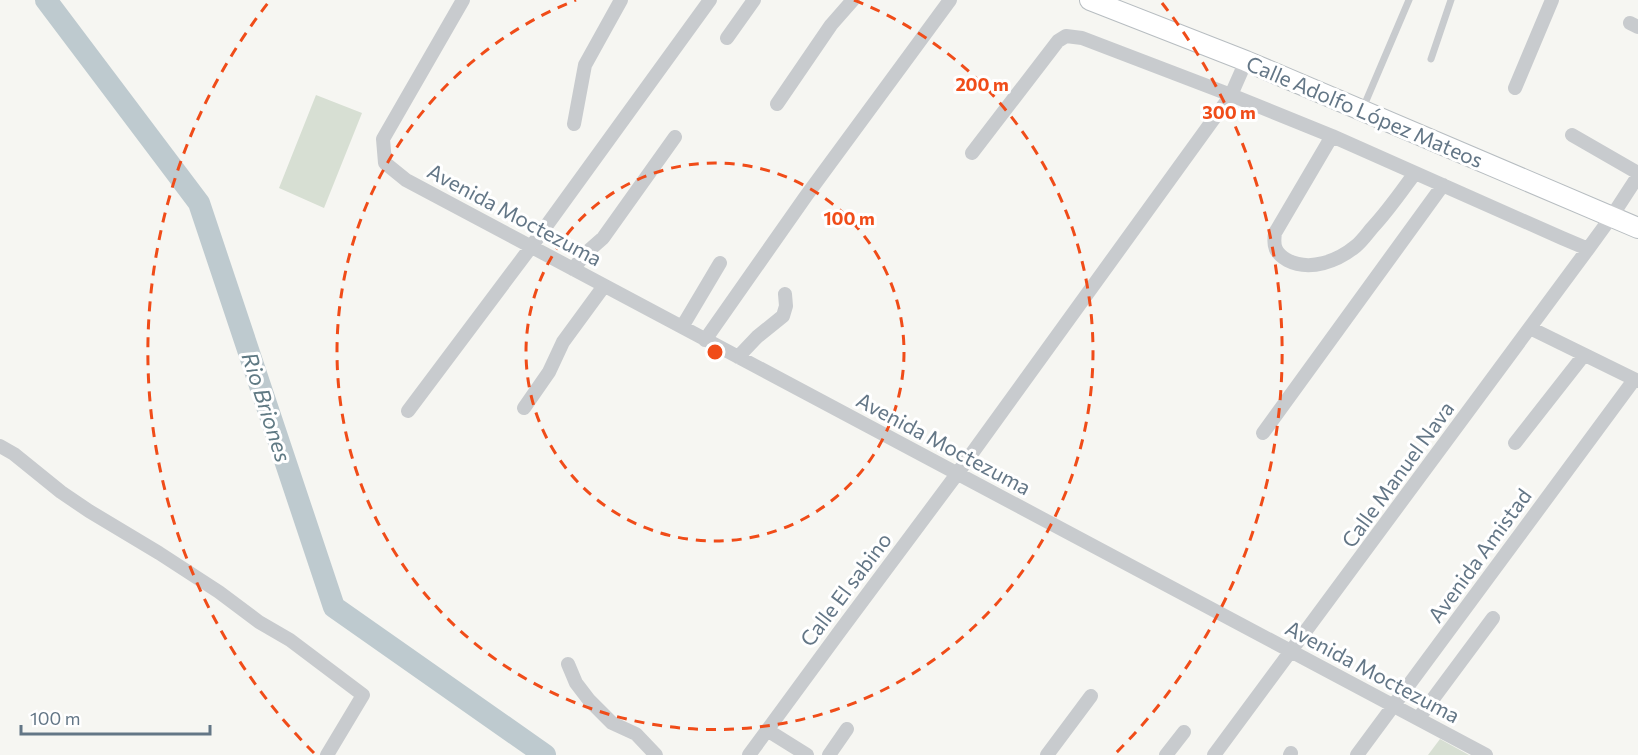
<svg xmlns="http://www.w3.org/2000/svg" width="1638" height="755" font-family="Commissioner,sans-serif">
<style>
.green{fill:#d7dfd3}
.lines{fill:none;stroke-linecap:round;stroke-linejoin:round}
.river{stroke:#becacf;stroke-width:22}
.secondary-casing{stroke:#b7bdc1;stroke-width:22}
.lane{stroke:#c8cbce;stroke-width:7}
.street{stroke:#c8cbce;stroke-width:14}
.secondary{stroke:#fff;stroke-width:20}
.ring{fill:none;stroke:#f04c19;stroke-width:3;stroke-dasharray:10 8}
.labels{text-anchor:middle;dominant-baseline:central;stroke-width:6;stroke-linejoin:round;paint-order:stroke}
.street-label{font-size:21px;fill:#637686;stroke:#fff}
.water-label{font-size:22px;font-style:italic;fill:#5f7983;stroke:#fff}
.centre{fill:#f04c19;stroke:#fff;stroke-width:3}
.ring-label{font-size:18px;text-anchor:middle;font-weight:bold;fill:#f04c19;stroke:#fff;stroke-width:6;stroke-linejoin:round;paint-order:stroke}
</style>
<rect width="100%" height="100%" fill="#f6f6f2"/>
<!-- green -->
<path class="green" d="M316,95L362,113L324,208L279,188Z
M1440,739L1469,755H1428Z"/>
<g class="lines">
<!-- river -->
<path class="river" d="M46,0L199,203L334,607L545,755"/>
<!-- secondary casing -->
<g class="secondary-casing">
<path id="secondary" d="M1090,0L1246,61L1638,228"/>
</g>
<!-- lane -->
<path class="lane" d="M1431,59L1451,0
M1363,108L1409,0"/>
<!-- street -->
<path class="street" d="M463,0L383,139L385,163L406,180L1486,755
M1630,23L1638,27
M727,38L754,0
M1515,88L1552,0
M777,104L831,25L853,0
M574,124L585,65L621,0
M1572,135L1638,173
M1332,136L1275,233C1273,246 1275,253 1287,260C1310,272 1338,261 1356,246C1362,241 1367,234 1372,228C1388,211 1401,192 1415,173
M972,153L1058,41L1066,36L1082,38L1231,95L1332,136L1562,238L1588,249
M573,269L586,253L603,238L675,137
M682,327L720,263
M1530,328L1638,381
M705,340L806,196L950,0
M738,357L757,337L783,316L786,306L785,294
M524,408L549,372L563,342L604,286
M408,411L531,247L710,0
M1263,433L1443,185
M1515,443L1584,355
M0,446L14,454L61,492L89,511L159,553L219,592L259,622L290,640L363,695L327,755
M568,664L576,683L589,700L612,723L636,734L656,755
M1418,719L1493,618
M767,730L807,755
M749,755L840,631L957,474L1231,95L1246,61
M829,755L847,729
M1047,755L1091,696
M1166,755L1184,732
M1214,755L1588,249L1612,216L1638,176
M1290,755L1291,753
M1357,755L1634,380"/>
<!-- secondary -->
<use href="#secondary" class="secondary"/>
</g>
<!-- distance rings -->
<g class="ring">
<circle cx="715" cy="352" r="189"/>
<path d="M854 0A378 378 0 1 1 576 0"/>
<path d="M314 753A567 567 0 0 1 268 3M1162 3A567 567 0 0 1 1116 753"/>
</g>
<g class="labels">
<!-- street labels -->
<g class="street-label">
<text transform="translate(1365 111) rotate(23)">Calle Adolfo López Mateos</text>
<text transform="translate(515 214) rotate(28)">Avenida Moctezuma</text>
<text transform="translate(944 443) rotate(28)">Avenida Moctezuma</text>
<text transform="translate(1397 474) rotate(-54)">Calle Manuel Nava</text>
<text transform="translate(1479 555) rotate(-54)">Avenida Amistad</text>
<text transform="translate(845 589) rotate(-53)">Calle El sabino</text>
<text transform="translate(1373 671) rotate(28)">Avenida Moctezuma</text>
</g>
<!-- water labels -->
<g class="water-label">
<text transform="translate(267 407) rotate(72)">Rio Briones</text>
</g>
</g>
<circle cx="715" cy="352" r="9" class="centre"/>
<g class="ring-label">
<text x="982" y="91">200 m</text>
<text x="1229" y="119">300 m</text>
<text x="849" y="225">100 m</text>
</g>
<!-- scale -->
<path d="M21 725v9h189v-9" fill="none" stroke="#637686" stroke-width="3"/>
<text x="30" y="725" font-size="18" fill="#637686" stroke="#ffffff" stroke-width="4.5" paint-order="stroke">100 m</text>
</svg>
